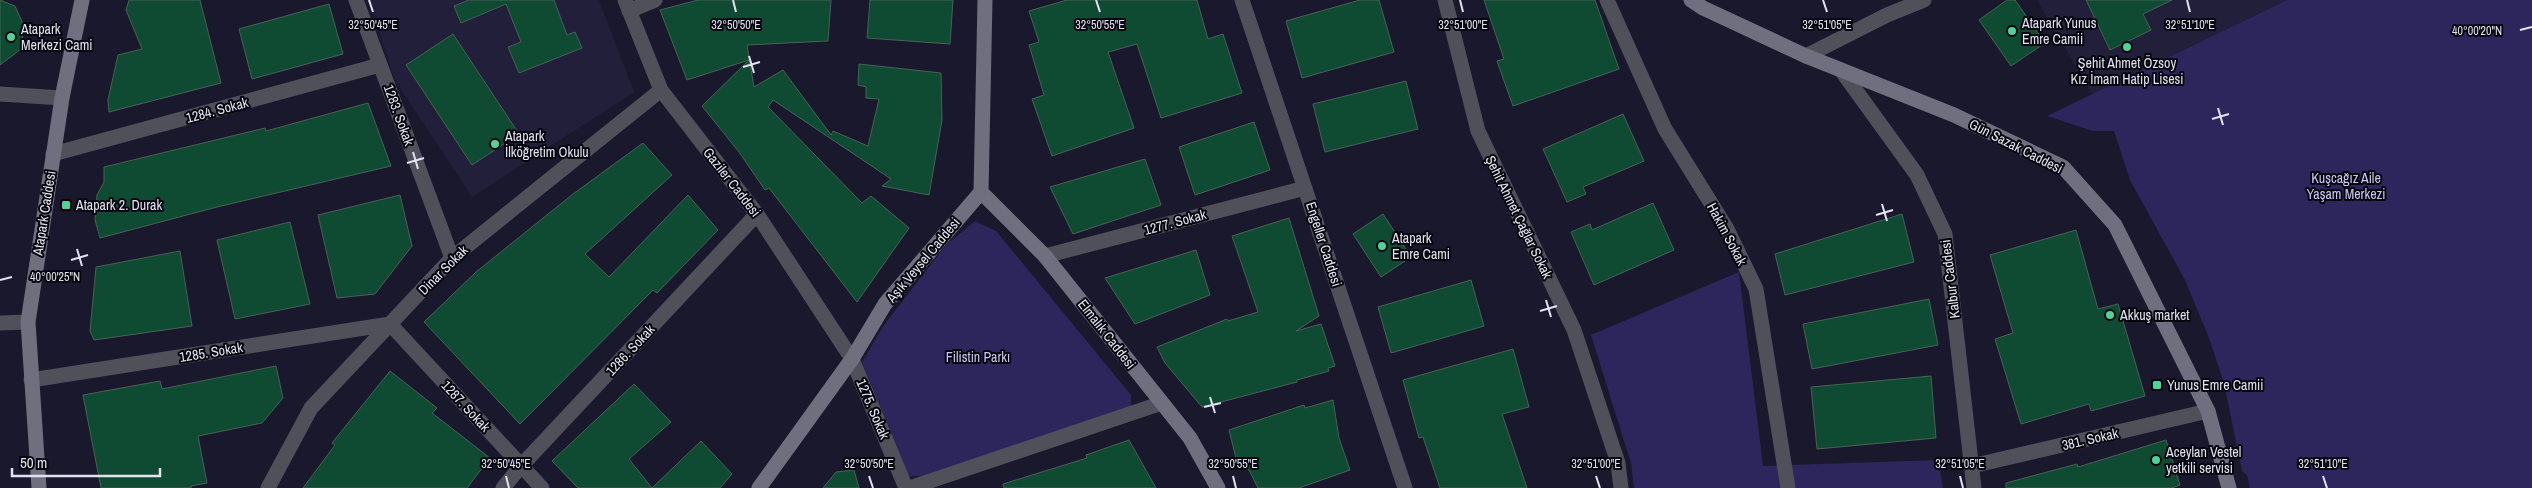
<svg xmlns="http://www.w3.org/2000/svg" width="2532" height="488" font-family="'Archivo Narrow',sans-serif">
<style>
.built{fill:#211f3a}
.green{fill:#2d265d}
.building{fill:#0e4b32;stroke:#486254}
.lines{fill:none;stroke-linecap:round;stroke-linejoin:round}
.street{stroke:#50505b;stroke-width:15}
.secondary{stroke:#6f6f80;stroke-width:15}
.ticks{fill:none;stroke:#e1e2f0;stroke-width:2}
.poi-dot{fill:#4fd399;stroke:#06050d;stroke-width:2}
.labels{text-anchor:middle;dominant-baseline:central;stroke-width:4;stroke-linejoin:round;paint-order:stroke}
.poi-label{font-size:14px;fill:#e1e2f0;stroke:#06050d;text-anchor:start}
.street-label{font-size:14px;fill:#e1e2f0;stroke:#06050d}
.park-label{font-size:14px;fill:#c9c8f5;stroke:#06050d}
.ticks-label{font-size:12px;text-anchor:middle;fill:#e1e2f0;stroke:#06050d;stroke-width:4;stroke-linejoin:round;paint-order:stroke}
</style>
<rect width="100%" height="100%" fill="#1a182d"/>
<!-- built -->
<path class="built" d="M369,0H599L634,92L472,197L395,80Z
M2037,0H2287L2092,94Z"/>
<!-- green -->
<path class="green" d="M2287,0H2532V488H2250L2247,475L2242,471L2224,383L2209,338L2185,280L2130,180L2114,131H2093L2047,116Z
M975,221L996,231L1131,395V406L921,476H909L862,362L884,325L946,245Z
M1739,272L1763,466L1938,460L1943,488H1634L1631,463L1591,335Z"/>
<!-- building -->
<path class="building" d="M0,0L15,6L24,26L21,49L0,65Z
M129,0H200L221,83L109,112L108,100L118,55L142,49L126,10Z
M469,0H554L567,35L575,32L582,48L519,73L508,47L521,42L506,4L461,23L454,6Z
M698,0H831L828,41L747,45L754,87L783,70L831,135L833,131L868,146L879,99L866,98V87L858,85L859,64L941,73L942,120L929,195L882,186L891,179L773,100L768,107L862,203L871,196L909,228L857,302L769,188L765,190L739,152L702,106L749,60L687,80L660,10Z
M870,0H953L950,44L867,38Z
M1067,0H1197L1208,39L1223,34L1242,93L1161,118L1137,44L1108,52L1134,128L1052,156L1032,99L1044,95L1029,45L1039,42L1029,11Z
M1360,0H1379L1394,52L1302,78L1286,21Z
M1484,0H1595L1619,69L1513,106L1497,61L1504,59Z
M2007,0H2015L2045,43L2011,66L1979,20Z
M2086,0H2172L2143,14L2151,30L2110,50Z
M329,4L343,54L252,79L239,29Z
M453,34L519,134L472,165L406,65Z
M1406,81L1418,129L1325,152L1313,104Z
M368,103L391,166L217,207L100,238L95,220L97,195L104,182V167L265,128L266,131Z
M1623,114L1644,161L1583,187L1586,194L1567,202L1543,149Z
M1254,122L1270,170L1195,195L1179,147Z
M643,143L672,175L585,254L609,277L688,195L718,230L657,293L653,290L520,424L424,322L476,272L573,194Z
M1145,159L1161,205L1073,234L1050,187Z
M400,195L412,246L375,294L337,298L318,215Z
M1653,203L1674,250L1594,285L1571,232L1590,224L1592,230Z
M1383,214L1411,257L1381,277L1353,234Z
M1902,214L1914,262L1785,295L1775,254Z
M1289,218L1319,316L1296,331L1321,324L1335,366L1328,368L1329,371L1297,380V382L1202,407L1165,363L1157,347L1227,319L1228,321L1258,312L1232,236Z
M290,222L310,304L235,319L217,240Z
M2076,230L2098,309L2118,304L2145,396L2091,411L2089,404L2021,424L1995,339L2013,333L1990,255Z
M1196,250L1210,295L1135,324L1105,278Z
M180,251L192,326L94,340L90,331L96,267Z
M1471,280L1484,326L1391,353L1378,307Z
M1929,299L1938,345L1812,369L1803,324Z
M1513,349L1529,407L1502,414L1527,488H1440L1423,437L1419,438L1403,380Z
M276,366L283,398L262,423L198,436L207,483L191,486V488H101L83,395L160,381L162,389Z
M390,371L437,408L432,413L490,458L467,488H303L335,445L332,443Z
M1931,376L1936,438L1817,449L1811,387Z
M634,384L671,422L629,459L652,488H578L552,461Z
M1333,400L1339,438L1350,470L1299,488H1258L1249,470L1237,462L1229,430L1304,405L1305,408Z
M1129,440L1156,488H1004L1003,484L1087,458L1086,455Z
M2166,440L2180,485L2172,488H2006V483L2077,464L2078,467Z
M701,441L732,474L720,488H652Z
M854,470L859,488H823L836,472Z"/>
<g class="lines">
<!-- street -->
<path class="street" d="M356,0L452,258
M625,0L661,90L757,214L852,359L906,488
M1242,0L1405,488
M1445,0L1478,131L1574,330L1618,463L1621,488
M1607,0L1665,129L1727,229L1756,289L1788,488
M629,11L655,0
M1806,56L1887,15L1924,0
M1841,70L1917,175L1945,234L1974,488
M0,94L62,98
M53,154L380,65
M1045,256L1305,188
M0,323L28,322
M31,380L390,324L542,488
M1972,466L2208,411
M268,488L311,408L452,258L661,90
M503,488L521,466L757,214
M909,488L1162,403"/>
<!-- secondary -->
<path class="secondary" d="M1691,0L1703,8L1806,56L1954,115L2063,167L2115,225L2208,411L2229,488
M981,192L1045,256L1190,438L1218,488
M39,488L28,322L62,98L82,0
M759,488L852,359L885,304L981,192L985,0"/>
</g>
<!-- ticks -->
<path class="ticks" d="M369,0L373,12M733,0L736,12M1096,0L1100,12M1460,0L1463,12M1823,0L1827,12M2187,0L2190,12M2520,30L2532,27M749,56L754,73M743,67L760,62M2218,108L2223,125M2212,119L2229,114M413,152L418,169M407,163L424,158M1882,204L1887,221M1876,215L1893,210M77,249L82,266M71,260L88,255M0,280L12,277M1546,300L1551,317M1540,311L1557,306M1210,397L1215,413M1204,407L1221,403M506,476L509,488M869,476L873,488M1233,476L1236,488M1596,476L1600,488M1960,476L1963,488M2323,476L2327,488"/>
<!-- markers -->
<g class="poi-dot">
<circle cx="2012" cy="31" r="5"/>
<circle cx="11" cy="37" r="5"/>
<circle cx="2127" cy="47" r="5"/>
<circle cx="495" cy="144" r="5"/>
<rect x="61" y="200" width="10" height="10" rx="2.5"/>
<circle cx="1382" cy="246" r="5"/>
<circle cx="2110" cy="315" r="5"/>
<rect x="2152" y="380" width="10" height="10" rx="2.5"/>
<circle cx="2156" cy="460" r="5"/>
</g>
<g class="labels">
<!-- poi labels -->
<g class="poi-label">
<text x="2022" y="23">Atapark Yunus<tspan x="2022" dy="16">Emre Camii</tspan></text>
<text x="21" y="29">Atapark<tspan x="21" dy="16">Merkezi Cami</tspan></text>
<text x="2127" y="63" text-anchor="middle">Şehit Ahmet Özsoy<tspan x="2127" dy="16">Kız İmam Hatip Lisesi</tspan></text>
<text x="505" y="136">Atapark<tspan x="505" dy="16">İlköğretim Okulu</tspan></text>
<text x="76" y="205">Atapark 2. Durak</text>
<text x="1392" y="238">Atapark<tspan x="1392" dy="16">Emre Cami</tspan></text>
<text x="2120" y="315">Akkuş market</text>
<text x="2167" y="385">Yunus Emre Camii</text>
<text x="2166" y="452">Aceylan Vestel<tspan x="2166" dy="16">yetkili servisi</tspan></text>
</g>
<!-- street labels -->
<g class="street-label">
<text transform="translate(217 110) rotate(-15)">1284. Sokak</text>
<text transform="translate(399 115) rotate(70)">1283. Sokak</text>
<text transform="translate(2016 146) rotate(27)">Gün Sazak Caddesi</text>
<text transform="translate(732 182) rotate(52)">Gaziler Caddesi</text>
<text transform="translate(44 213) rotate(-81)">Atapark Caddesi</text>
<text transform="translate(1519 217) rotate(64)">Şehit Ahmet Çağlar Sokak</text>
<text transform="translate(1175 222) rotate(-15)">1277. Sokak</text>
<text transform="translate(1727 234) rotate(62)">Hakim Sokak</text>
<text transform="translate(1324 244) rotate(72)">Engeller Caddesi</text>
<text transform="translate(923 260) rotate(-50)">Aşık Veysel Caddesi</text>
<text transform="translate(443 270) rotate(-45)">Dinar Sokak</text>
<text transform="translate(1950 279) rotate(-97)">Kalbur Caddesi</text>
<text transform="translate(1107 334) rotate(52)">Elmalık Caddesi</text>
<text transform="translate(630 350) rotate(-47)">1286. Sokak</text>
<text transform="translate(211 352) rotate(-9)">1285. Sokak</text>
<text transform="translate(466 406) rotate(47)">1287. Sokak</text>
<text transform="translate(873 409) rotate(67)">1275. Sokak</text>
<text transform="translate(2090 439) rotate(-13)">381. Sokak</text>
</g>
<!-- park labels -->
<g class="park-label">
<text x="2346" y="178">Kuşcağız Aile<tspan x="2346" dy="16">Yaşam Merkezi</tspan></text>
<text x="978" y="357">Filistin Parkı</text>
</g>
</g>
<g class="ticks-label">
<text x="373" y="29">32°50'45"E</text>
<text x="736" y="29">32°50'50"E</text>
<text x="1100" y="29">32°50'55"E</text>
<text x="1463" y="29">32°51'00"E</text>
<text x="1827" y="29">32°51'05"E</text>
<text x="2190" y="29">32°51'10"E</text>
<text x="2477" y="35">40°00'20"N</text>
<text x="55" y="281">40°00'25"N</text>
<text x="506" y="468">32°50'45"E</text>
<text x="869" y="468">32°50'50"E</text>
<text x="1233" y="468">32°50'55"E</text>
<text x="1596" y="468">32°51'00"E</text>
<text x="1960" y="468">32°51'05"E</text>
<text x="2323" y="468">32°51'10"E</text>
</g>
<!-- scale -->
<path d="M12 468v8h148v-8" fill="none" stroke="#e1e2f0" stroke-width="2.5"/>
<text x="20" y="468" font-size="15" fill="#e1e2f0" stroke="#06050d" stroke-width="4" paint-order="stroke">50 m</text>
</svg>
